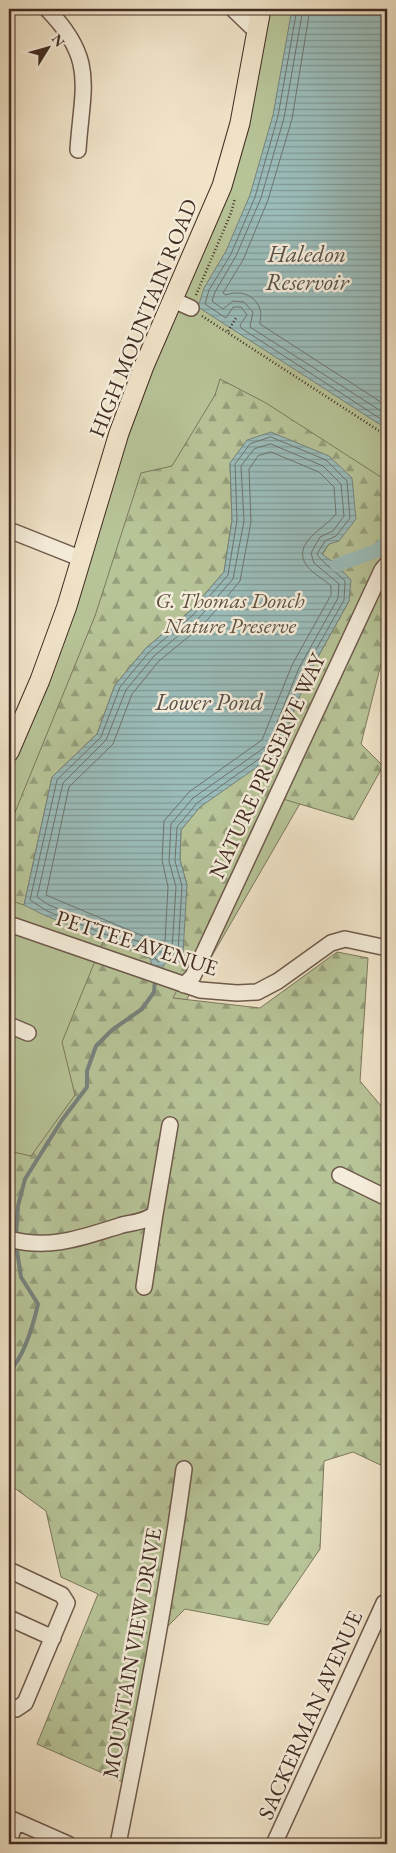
<svg xmlns="http://www.w3.org/2000/svg" width="396" height="1853" font-family="'EB Garamond',serif">
<style>
.green{fill:#b7c498;stroke:#7c785e}
.forest{fill:url(#forest-firs);stroke:#7c785e}
.water{fill:url(#water-rules);stroke:#77837e}
.lines{fill:none;stroke-linecap:round;stroke-linejoin:round}
.shore{stroke:#6e746f;stroke-width:1}
.stream{stroke:#77837e;stroke-width:4}
.canal{stroke:#9bbdbb;stroke-width:14}
.minor-casing{stroke:#6e5a4c;stroke-width:18}
.major-casing{stroke:#422c23;stroke-width:21}
.path{stroke:#422c23;stroke-width:2.5;stroke-dasharray:1 2.5;stroke-linecap:butt}
.minor{stroke:#f5eddb;stroke-width:15}
.major{stroke:#f0e3c8;stroke-width:19}
.labels{text-anchor:middle;dominant-baseline:central;stroke-width:5;stroke-linejoin:round;paint-order:stroke}
.street-label{font-size:22px;fill:#422c23;stroke:#f5eddb}
.park-label{font-size:22px;font-style:italic;fill:#5f5240;stroke:#f5eddb}
.water-label{font-size:24px;font-style:italic;fill:#585049;stroke:#f5eddb}
</style>
<defs>
<pattern id="forest-firs" width="22" height="20" patternUnits="userSpaceOnUse" patternTransform="scale(1.25)"><rect width="22" height="20" fill="#b7c498"/><path d="M5 1l3.5 6h-7zM16 11l3.5 6h-7z" fill="#969f7c"/></pattern>
<pattern id="water-rules" width="6" height="5" patternUnits="userSpaceOnUse" patternTransform="scale(1.25)"><rect width="6" height="5" fill="#9bbdbb"/><path d="M0 2.5h6" fill="none" stroke="#809a98"/></pattern>
</defs>
<rect width="100%" height="100%" fill="#f0e3c8"/>
<filter id="stains"><feTurbulence type="fractalNoise" baseFrequency=".004" numOctaves="4"/><feColorMatrix values="0 0 0 0 .2 0 0 0 0 .09 0 0 0 0 .02 0 0 0 .5 -.17"/></filter>
<radialGradient id="worn" r=".72"><stop offset=".6" stop-color="#630" stop-opacity="0"/><stop offset="1" stop-color="#630" stop-opacity=".3"/></radialGradient>
<!-- green -->
<path class="green" d="M261,9H387V653L161,1044L9,1208V752L209,218Z"/>
<!-- forest -->
<path class="forest" d="M220,379L266,403L387,481V640L361,744L383,766L353,820L273,796L173,998L260,1008L337,952L368,958L360,1081L387,1113V1468L353,1452L324,1461L320,1549L268,1625L185,1609L158,1636L125,1783L37,1744L98,1594L61,1577L46,1511L9,1484V1151L31,1156L75,1095L62,1042L104,939L150,958L162,969L187,885L180,860L181,830L309,673L349,601L337,565L322,555L329,544L230,463L232,520L224,572L190,611L146,648L115,685L97,734L52,777L24,905L9,900V827L95,616L141,473L172,466L215,395Z"/>
<!-- water -->
<path class="water" d="M292,9H387V429L198,307L204,288L226,251L250,195L273,115Z
M271,432L329,456L352,478L356,519L339,541L329,544L322,554L337,565L351,580L349,601L309,673L277,753L200,807L181,830L180,860L187,885L183,953L179,963H165L162,969L152,965L150,958L44,915L24,905L52,777L97,734L115,685L146,648L190,611L224,572L232,520L230,463L247,440Z"/>
<g class="lines">
<!-- shore -->
<path class="shore" d="M297,9L278,116L255,197L231,254L209,290L205,304L226,318L233,307H241L247,315L240,325L241,328L387,423
M303,9L284,118L261,198L236,256L215,292L212,301L223,309L233,301L244,302L253,312L250,327L387,415
M310,9L292,119L268,200L243,260L223,293L226,295C239,290 255,294 260,309C262,314 260,319 260,324L387,406
M271,437L326,460L347,481L350,518L336,536L325,541L317,554C320,561 339,574 345,581L344,600L304,671L273,749L197,803L177,827L175,861L182,886L178,951L175,958H164L158,962L152,953L47,911L30,900L57,780L101,737L120,687L149,652L193,615L228,575L237,520L235,464L250,444Z
M271,444L323,466L341,484L344,516L333,531L320,537L311,553L314,563L339,584L338,598L299,668L268,745L193,798L171,824L169,861L176,887L172,949L170,952H160L154,948L49,905L37,897L63,783L106,740L126,690L154,656L197,620L233,579L244,521L241,466L254,449Z
M271,452L319,472L334,487L336,514C326,528 290,543 307,566C313,574 324,579 331,586V595L292,665L262,740L189,792L164,821L162,860L168,887L165,941L162,944L46,895L69,787L113,744L132,694L159,661L204,624L240,581L251,522L249,469L258,456Z"/>
<!-- stream -->
<path class="stream" d="M16,1237L18,1206L25,1179L62,1120L87,1087V1071L96,1046L112,1030L142,1009L154,992L155,980
M9,1372C25,1355 33,1326 38,1304L21,1277L16,1244"/>
<!-- canal -->
<path class="canal" d="M337,565L376,551L387,543"/>
<!-- minor casing -->
<g class="minor-casing">
<path id="minor" d="M47,9C97,60 82,87 78,150
M233,9L257,32
M173,300L191,308
M9,530L82,559
M9,924L200,990L237,993L257,992L278,981L331,943L345,939L387,948
M184,985L193,976L382,570L387,564
M9,1025L28,1033
M340,1175L387,1198
M9,1239C50,1250 80,1238 119,1226C132,1222 143,1223 155,1214L170,1125
M144,1287L155,1214
M9,1570L62,1595L67,1603L25,1703L16,1709L9,1706
M9,1618L53,1638
M9,1818L68,1844
M9,1841L16,1821
M118,1844C143,1719 167,1595 184,1469
M274,1844L384,1603"/>
</g>
<!-- major casing -->
<g class="major-casing">
<path id="major" d="M9,752L40,680L67,606L119,433L144,366L222,186L240,123L261,9"/>
</g>
<!-- path -->
<path class="path" d="M196,295L231,213L235,198
M202,316L387,436
M228,331L236,318"/>
<!-- minor -->
<use href="#minor" class="minor"/>
<!-- major -->
<use href="#major" class="major"/>
</g>
<g class="labels">
<!-- street labels -->
<g class="street-label">
<text transform="translate(143 318) rotate(-68)">HIGH MOUNTAIN ROAD</text>
<text transform="translate(267 766) rotate(-65)">NATURE PRESERVE WAY</text>
<text transform="translate(137 943) rotate(18)">PETTEE AVENUE</text>
<text transform="translate(132 1653) rotate(-80)">MOUNTAIN VIEW DRIVE</text>
<text transform="translate(310 1715) rotate(-66)">SACKERMAN AVENUE</text>
</g>
<!-- park labels -->
<g class="park-label">
<text x="230" y="600">G. Thomas Donch<tspan x="230" dy="25">Nature Preserve</tspan></text>
</g>
<!-- water labels -->
<g class="water-label">
<text x="307" y="253">Haledon<tspan x="307" dy="28">Reservoir</tspan></text>
<text x="209" y="701">Lower Pond</text>
</g>
</g>
<!-- margin -->
<rect width="396" height="1853" fill="none" stroke="#f0e3c8" stroke-width="30"/>
<rect x="10" y="10" width="376" height="1833" fill="none" stroke="#422c23" stroke-width="2.5"/>
<rect x="15" y="15" width="366" height="1823" fill="none" stroke="#422c23"/>
<!-- north arrow -->
<g transform="translate(48 48) rotate(53)" stroke="#f5eddb" stroke-width="4" paint-order="stroke">
<path d="M0-4L9 19L0 12L-9 19Z" fill="#422c23"/>
<text y="-8" font-size="14" font-weight="bold" text-anchor="middle" fill="#422c23">N</text>
</g>
<rect width="100%" height="100%" filter="url(#stains)"/>
<rect width="100%" height="100%" fill="url(#worn)"/>
</svg>
